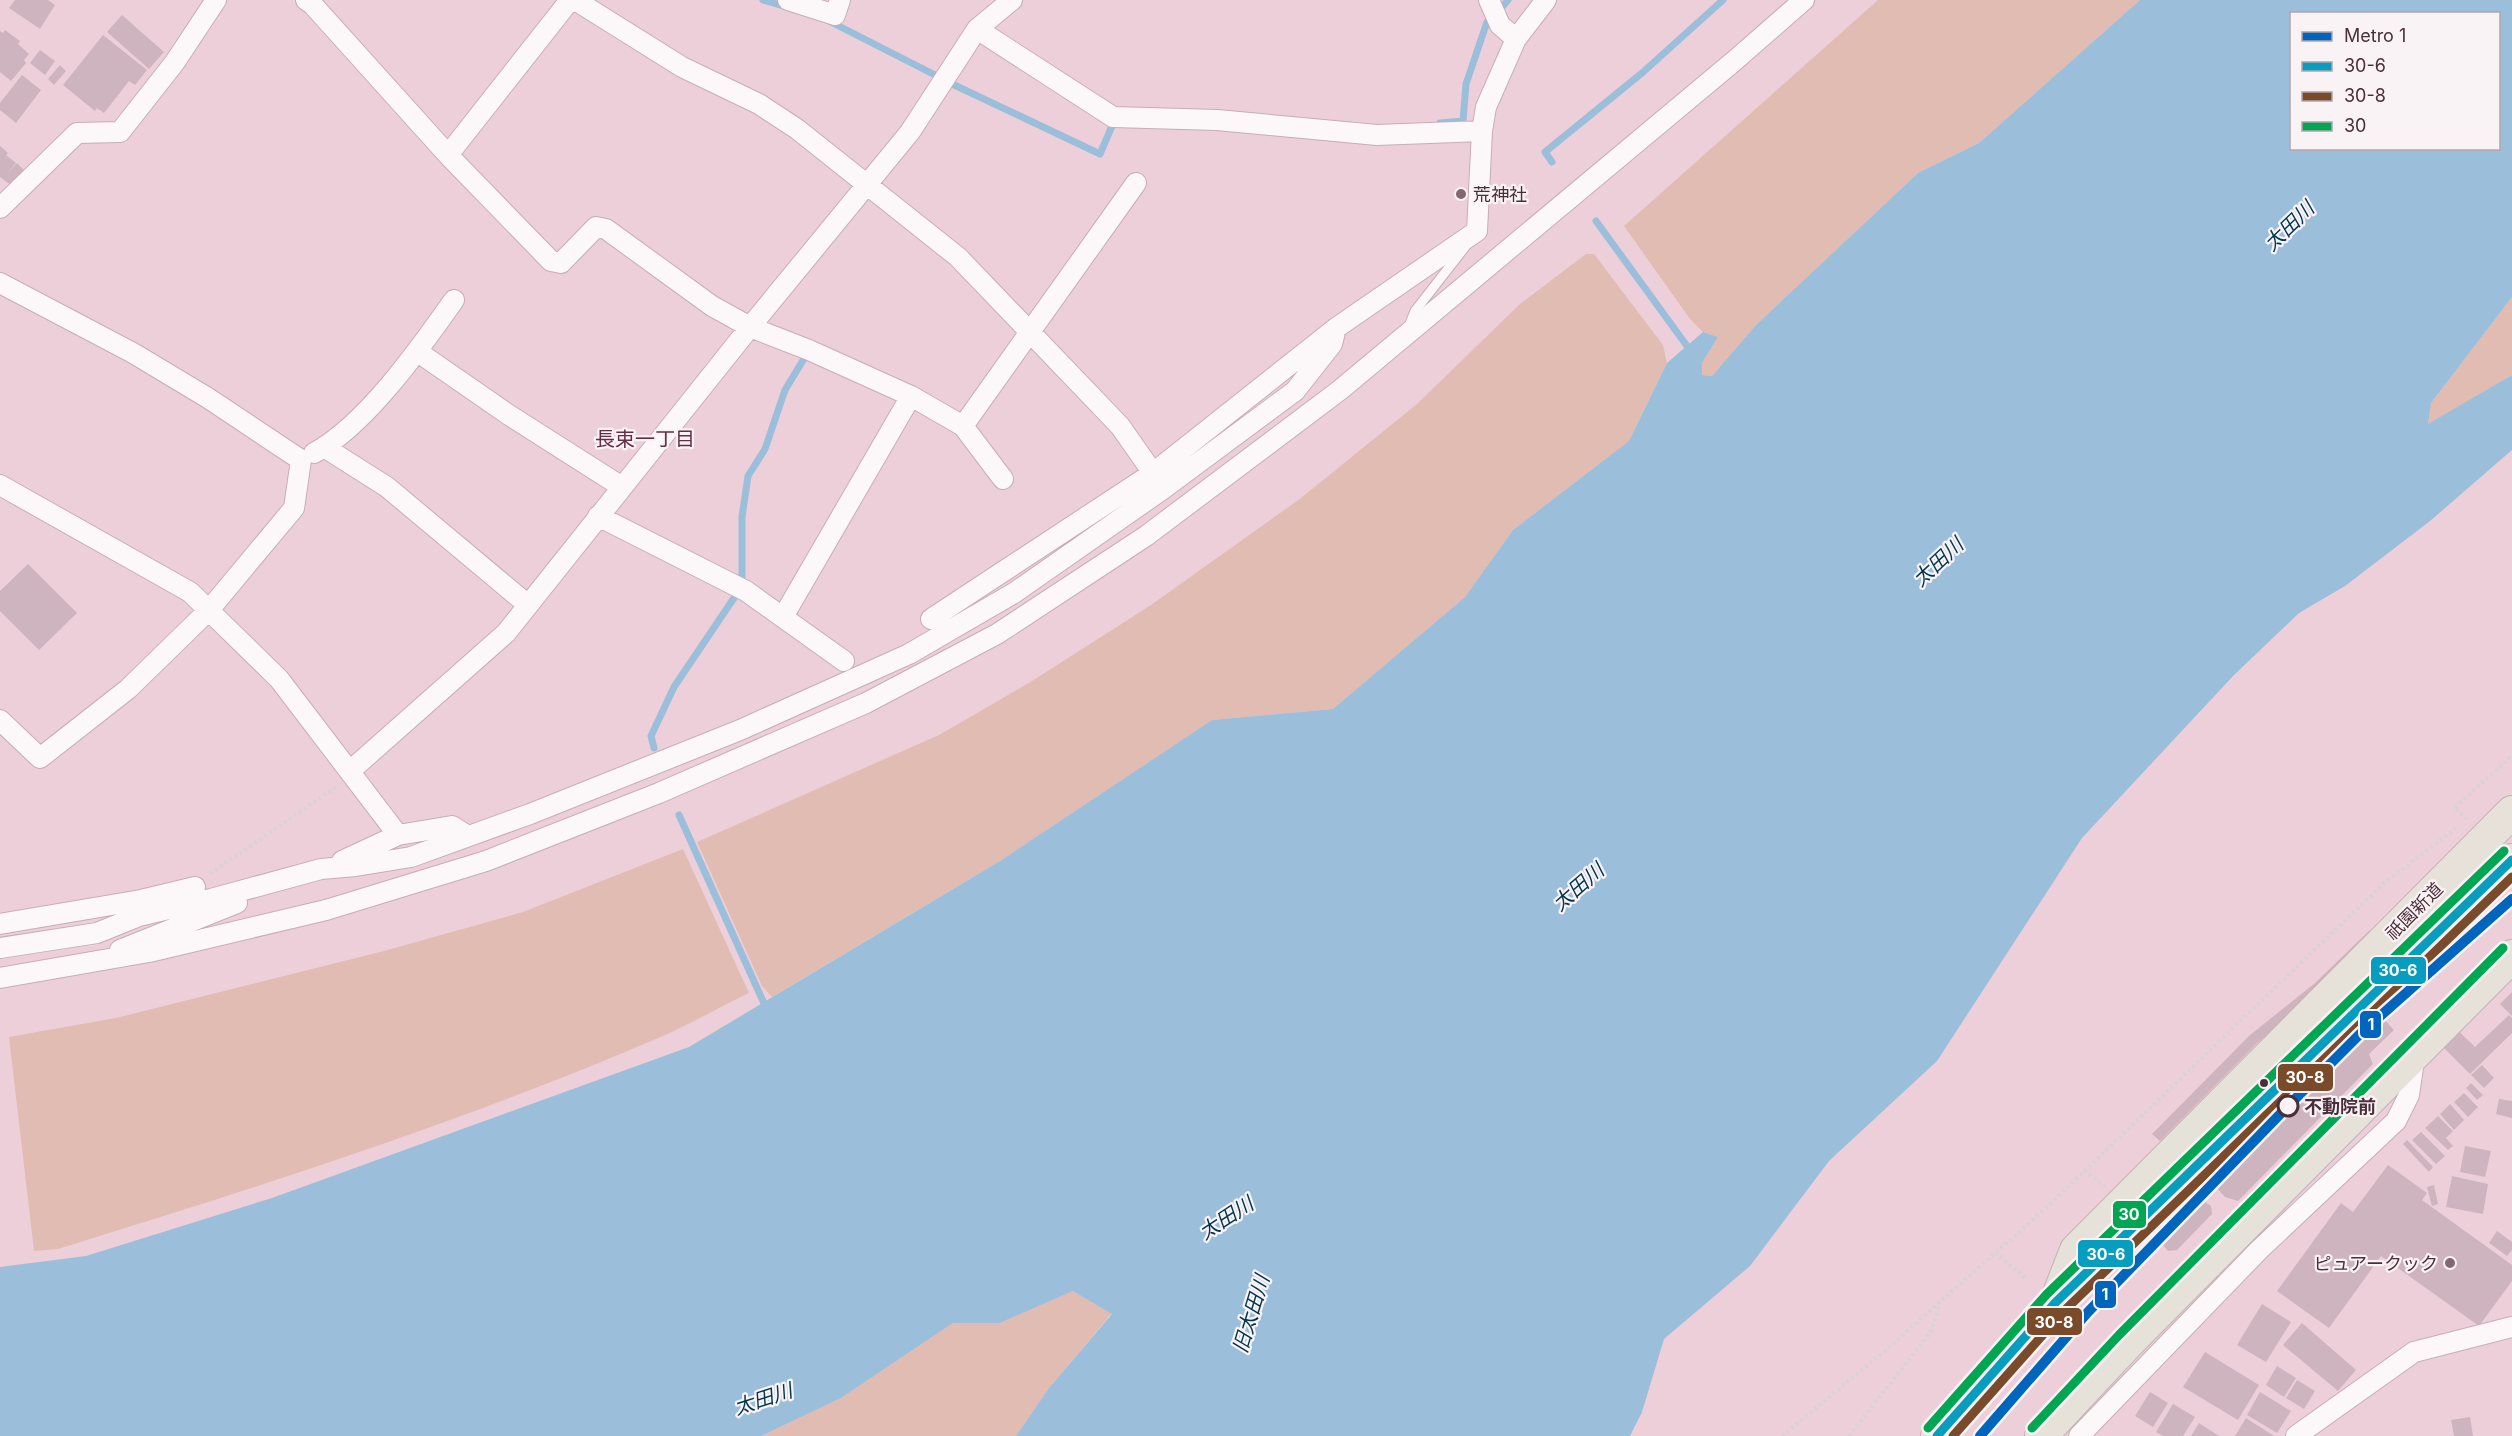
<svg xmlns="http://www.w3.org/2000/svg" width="2512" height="1436" font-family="Inter,'Noto Sans JP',sans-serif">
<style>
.green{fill:#e1bcb2}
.water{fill:#9bbeda;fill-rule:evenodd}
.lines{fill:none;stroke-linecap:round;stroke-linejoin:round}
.stream{stroke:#9bbeda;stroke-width:7}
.building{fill:#ceb4be}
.service-casing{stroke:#c7adb7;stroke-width:11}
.minor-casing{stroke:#c7adb7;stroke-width:22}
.trunk-casing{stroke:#c3b1b8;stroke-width:34}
.path{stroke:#dad2d5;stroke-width:4;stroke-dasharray:3 3;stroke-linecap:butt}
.service{stroke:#fcf8f9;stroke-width:9}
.minor{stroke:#fcf8f9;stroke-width:20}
.trunk{stroke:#e6e2da;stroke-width:32}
.bus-1-casing{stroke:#faf3f6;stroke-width:14}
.bus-2-casing{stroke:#faf3f6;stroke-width:14}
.bus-3-casing{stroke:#faf3f6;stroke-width:14}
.bus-1{stroke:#079dbf;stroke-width:9}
.bus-2{stroke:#7a4b2a;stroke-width:9}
.bus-3{stroke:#00a651;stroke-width:9}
.metro-1-casing{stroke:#faf3f6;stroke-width:15}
.metro-1{stroke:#0065bd;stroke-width:10}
.poi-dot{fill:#836772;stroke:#faf3f6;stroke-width:2}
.bus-dot{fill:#4a2f3a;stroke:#faf3f6;stroke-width:2}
.stop-dot{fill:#faf3f6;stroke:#4a2f3a;stroke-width:3}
.labels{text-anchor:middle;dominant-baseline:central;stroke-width:4.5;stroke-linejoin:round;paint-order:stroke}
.poi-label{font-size:18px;fill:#4a2f3a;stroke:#faf3f6;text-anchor:start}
.street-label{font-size:18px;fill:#4a2f3a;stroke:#faf3f6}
.stop-label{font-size:18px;font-weight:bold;fill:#4a2f3a;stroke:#faf3f6;text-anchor:start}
.water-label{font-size:20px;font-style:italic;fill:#00364e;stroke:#faf3f6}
.neighbourhood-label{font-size:20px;fill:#652d46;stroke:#faf3f6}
.line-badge{stroke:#faf3f6;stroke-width:2}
.badge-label{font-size:16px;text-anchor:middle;font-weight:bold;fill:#fff}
</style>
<rect width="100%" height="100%" fill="#edcfda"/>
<!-- green -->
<path class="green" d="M1878,0H2140L1979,143L1918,173L1756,325L1712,376L1702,375V363L1718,337L1703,332L1690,319L1624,226Z
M1586,254H1594L1663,345L1667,363L1629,441L1513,530L1465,597L1333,709L1212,720L1000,861L772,997L762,986L697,842L939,735L1032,681L1151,605L1301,498L1417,404L1520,304Z
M2512,297V375L2428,425L2431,403Z
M683,849L749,993C720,1007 692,1023 663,1036C466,1121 262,1186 58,1249L34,1251L9,1037L116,1018L384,951L523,912Z
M1073,1291L1112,1313L1049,1388L1016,1436H761L841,1398L953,1323H1000Z"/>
<!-- water -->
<path class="water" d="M2140,0H2512V297L2431,403L2428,424L2512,375V450L2430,521L2345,586L2299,613L2234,675L2082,838L1937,1061L1829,1161L1750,1266L1664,1339L1642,1412L1630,1436H1016L1049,1388L1112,1314L1073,1291L1000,1323H953L841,1398L761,1436H0V1267L86,1256L272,1198L689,1047L1000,861L1212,720L1333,709L1465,597L1513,530L1629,441L1667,363L1703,332L1718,337L1702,363V375L1712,376L1756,325L1918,173L1979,143ZM2292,14H2498V148H2292Z"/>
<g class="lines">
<!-- stream -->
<path class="stream" d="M763,0L787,7
M1502,7L1508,0
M829,21L939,77
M950,83L1100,154L1115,119
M1440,123L1463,121L1466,84L1487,22
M1552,162L1545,152L1642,73L1723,0
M1596,221L1687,346
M742,577V517L748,476L765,449L785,390L805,357L801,354
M654,748L651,736L674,687L738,592
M679,815L767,1010"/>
</g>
<!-- building -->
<path class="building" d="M15,0H48L55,5L40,29L9,8Z
M122,15L164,52L149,69L107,32Z
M5,30L20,41L18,44L29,54L24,60L26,63L11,81L0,72V31L3,33Z
M103,35L147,70L135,85L129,81L104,113L97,108L95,111L63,85Z
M40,50L55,61L45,75L30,63Z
M60,65L66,71L54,85L48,79Z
M22,75L41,90L16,123L0,110V103Z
M0,146L8,153L6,155L16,163L7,173L17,163L25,171L12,186L0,177Z
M28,564L77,613L39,650L0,611V591Z
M2370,930L2377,936L2322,991L2257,1043L2160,1141L2152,1134L2250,1035L2315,983Z
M2512,992V1016L2500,1004Z
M2438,1011L2475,1047L2509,1015L2512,1018V1033L2470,1074L2422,1026Z
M2383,1018L2394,1030L2369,1054L2373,1064L2238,1201L2225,1197L2213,1184L2212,1175L2346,1038H2352L2357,1041Z
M2482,1065L2494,1078L2484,1088L2471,1075Z
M2471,1083L2483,1095L2477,1100L2466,1088Z
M2464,1093L2478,1107L2468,1117L2454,1102Z
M2499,1099L2512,1101V1118L2496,1114Z
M2450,1104L2464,1120L2454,1130L2440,1114Z
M2438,1116L2453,1131L2446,1138L2453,1146L2448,1150L2425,1128Z
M2421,1132L2445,1156L2436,1164L2412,1140Z
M2407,1140L2433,1167L2429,1172L2403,1144Z
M2465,1146L2491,1151L2485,1177L2460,1172Z
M2388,1165L2427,1193L2422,1200L2512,1265V1281L2479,1326L2381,1256L2329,1328L2277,1291L2341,1203L2353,1212Z
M2452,1176L2488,1184L2483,1214L2446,1207Z
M2434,1185L2438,1204L2432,1206L2427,1187Z
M2205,1202L2211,1206L2212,1214L2177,1250L2168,1251L2163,1245L2165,1239L2200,1204Z
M2497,1231L2512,1242V1250L2507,1256L2489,1243Z
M2262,1304L2291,1322L2266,1362L2237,1345Z
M2302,1323L2356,1370L2338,1391L2283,1345Z
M2205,1352L2259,1385L2238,1420L2183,1387Z
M2277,1366L2296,1378L2284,1397L2266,1385Z
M2297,1380L2315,1391L2304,1409L2286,1398Z
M2150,1392L2168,1403L2153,1427L2135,1416Z
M2260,1392L2291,1411L2277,1433L2247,1415Z
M2173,1404L2195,1417L2183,1436H2163L2156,1432Z
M2470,1417L2473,1436H2454L2451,1420Z
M2246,1418L2274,1436H2235Z
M2199,1423L2219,1436H2191Z"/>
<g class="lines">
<!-- service casing -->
<g class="service-casing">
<path id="service" d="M1409,326L1415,311L1465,247"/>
</g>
<!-- minor casing -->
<g class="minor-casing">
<path id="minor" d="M306,0L312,4L448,155L551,261L561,263L596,227L606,229L712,306L750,327L809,350L911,396L963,426L1003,479
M575,0L682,67L759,104L797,129L958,257L1120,426L1153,473
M788,0L835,15L840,0
M1489,0L1500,25L1516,39
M977,29L1113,117L1217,120L1377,135L1482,131
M448,155L570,0
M0,208L77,133L120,132L175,62L216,0
M0,283L133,353L208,398L301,460L294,508L209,610L128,689L40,758L0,720
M418,352L509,415L622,487
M963,426L1136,183
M324,447L387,487L528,605
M314,453C366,425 420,348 454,300
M0,485L190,592L279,679L398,835
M598,516L746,591L844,661
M783,617L911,396
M931,619L1153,473L1336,328L1477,231L1482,131L1486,107L1516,39L1546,0
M350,771L506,633L750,327L910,132L977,29L1012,0
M342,861L398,835L452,826L468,836
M0,924L141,900L195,887
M0,948L97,933L139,916L211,899L321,869L356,866L411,857L530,814L740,730L909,654L1014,593L1163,489L1295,391L1332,344L1336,328
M120,950L237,903
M0,978L149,952L326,910L486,861L659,793L866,703L997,634L1146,536L1340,390L1733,62L1804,0
M2079,1436L2259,1250L2396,1121L2409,1095L2415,1053
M2296,1436L2414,1352L2512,1327"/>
</g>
<!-- trunk casing -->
<g class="trunk-casing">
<path id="trunk" d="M2060,1291L2076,1250L2512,812
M1937,1436L2055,1303L2512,860
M2041,1436L2128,1343L2512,956"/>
</g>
<!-- path -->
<path class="path" d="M2467,819L2454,808L2512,756
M210,874L337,786
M2084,1171L2105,1186
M1995,1253L2027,1279
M1782,1436L1879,1356L2046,1208L2384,883L2456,828
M1849,1436L1932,1330L1939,1304"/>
<!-- service -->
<use href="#service" class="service"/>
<!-- minor -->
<use href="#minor" class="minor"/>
<!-- trunk -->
<use href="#trunk" class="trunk"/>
<!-- bus-1 casing -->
<g class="bus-1-casing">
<path id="bus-1" d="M1937,1436L2055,1303L2512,860"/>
</g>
<!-- bus-2 casing -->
<g class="bus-2-casing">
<path id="bus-2" d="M1953,1436L2064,1311L2512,877"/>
</g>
<!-- bus-3 casing -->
<g class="bus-3-casing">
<path id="bus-3" d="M1928,1428L2047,1294L2504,851
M2032,1428L2119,1335L2503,948"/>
</g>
<!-- bus-1 -->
<use href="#bus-1" class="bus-1"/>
<!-- bus-2 -->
<use href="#bus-2" class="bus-2"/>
<!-- bus-3 -->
<use href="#bus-3" class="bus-3"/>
<!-- metro-1 casing -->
<g class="metro-1-casing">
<path id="metro-1" d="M1980,1436L2088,1312L2289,1105L2360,1034L2512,899"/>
</g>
<!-- metro-1 -->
<use href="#metro-1" class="metro-1"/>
</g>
<!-- markers -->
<g class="poi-dot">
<circle cx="1461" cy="194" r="6"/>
<circle cx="2450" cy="1263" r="6"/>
</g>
<circle class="bus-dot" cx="2264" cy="1083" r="5"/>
<circle class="stop-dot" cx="2288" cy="1106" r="10"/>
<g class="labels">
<!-- poi labels -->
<g class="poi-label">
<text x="1473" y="194">荒神社</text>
<text x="2438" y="1263" text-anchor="end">ピュアークック</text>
</g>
<!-- street labels -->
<g class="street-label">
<text transform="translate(2414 911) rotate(-45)">祇園新道</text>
</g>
<!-- stop labels -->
<g class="stop-label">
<text x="2304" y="1106">不動院前</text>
</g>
<!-- water labels -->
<g class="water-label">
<text transform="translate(2289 226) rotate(-44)">太田川</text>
<text transform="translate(1938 562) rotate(-43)">太田川</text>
<text transform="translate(1578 887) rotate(-41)">太田川</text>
<text transform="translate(1226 1218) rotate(-33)">太田川</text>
<text transform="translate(1251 1314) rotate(-73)">旧太田川</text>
<text transform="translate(763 1399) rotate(-18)">太田川</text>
</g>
<!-- neighbourhood labels -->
<g class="neighbourhood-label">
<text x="645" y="439">長束一丁目</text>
</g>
</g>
<g class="line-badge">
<rect x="2370" y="956" width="57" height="29" rx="6" fill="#079dbf"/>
<rect x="2359" y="1010" width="23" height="29" rx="6" fill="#0065bd"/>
<rect x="2277" y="1063" width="57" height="29" rx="6" fill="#7a4b2a"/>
<rect x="2112" y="1200" width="35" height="29" rx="6" fill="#00a651"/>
<rect x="2077" y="1239" width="57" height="29" rx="6" fill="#079dbf"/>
<rect x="2094" y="1280" width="23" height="29" rx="6" fill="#0065bd"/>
<rect x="2026" y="1307" width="57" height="29" rx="6" fill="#7a4b2a"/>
</g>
<g class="badge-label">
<text x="2398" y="976">30-6</text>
<text x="2371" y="1030">1</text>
<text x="2305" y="1083">30-8</text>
<text x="2129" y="1220">30</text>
<text x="2106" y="1260">30-6</text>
<text x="2105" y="1300">1</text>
<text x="2054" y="1328">30-8</text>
</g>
<!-- legend -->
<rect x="2290" y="12" width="210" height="138" fill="#faf3f6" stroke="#b4a5ab" stroke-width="1.5"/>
<rect x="2302" y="32" width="30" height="9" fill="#0065bd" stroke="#b4a5ab" stroke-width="1.5"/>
<text x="2344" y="42" font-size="18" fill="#4a2f3a">Metro 1</text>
<rect x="2302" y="62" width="30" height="9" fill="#079dbf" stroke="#b4a5ab" stroke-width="1.5"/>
<text x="2344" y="72" font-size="18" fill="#4a2f3a">30-6</text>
<rect x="2302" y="92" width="30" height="9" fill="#7a4b2a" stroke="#b4a5ab" stroke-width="1.5"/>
<text x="2344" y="102" font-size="18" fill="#4a2f3a">30-8</text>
<rect x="2302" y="122" width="30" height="9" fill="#00a651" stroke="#b4a5ab" stroke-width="1.5"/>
<text x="2344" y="132" font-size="18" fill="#4a2f3a">30</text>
</svg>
